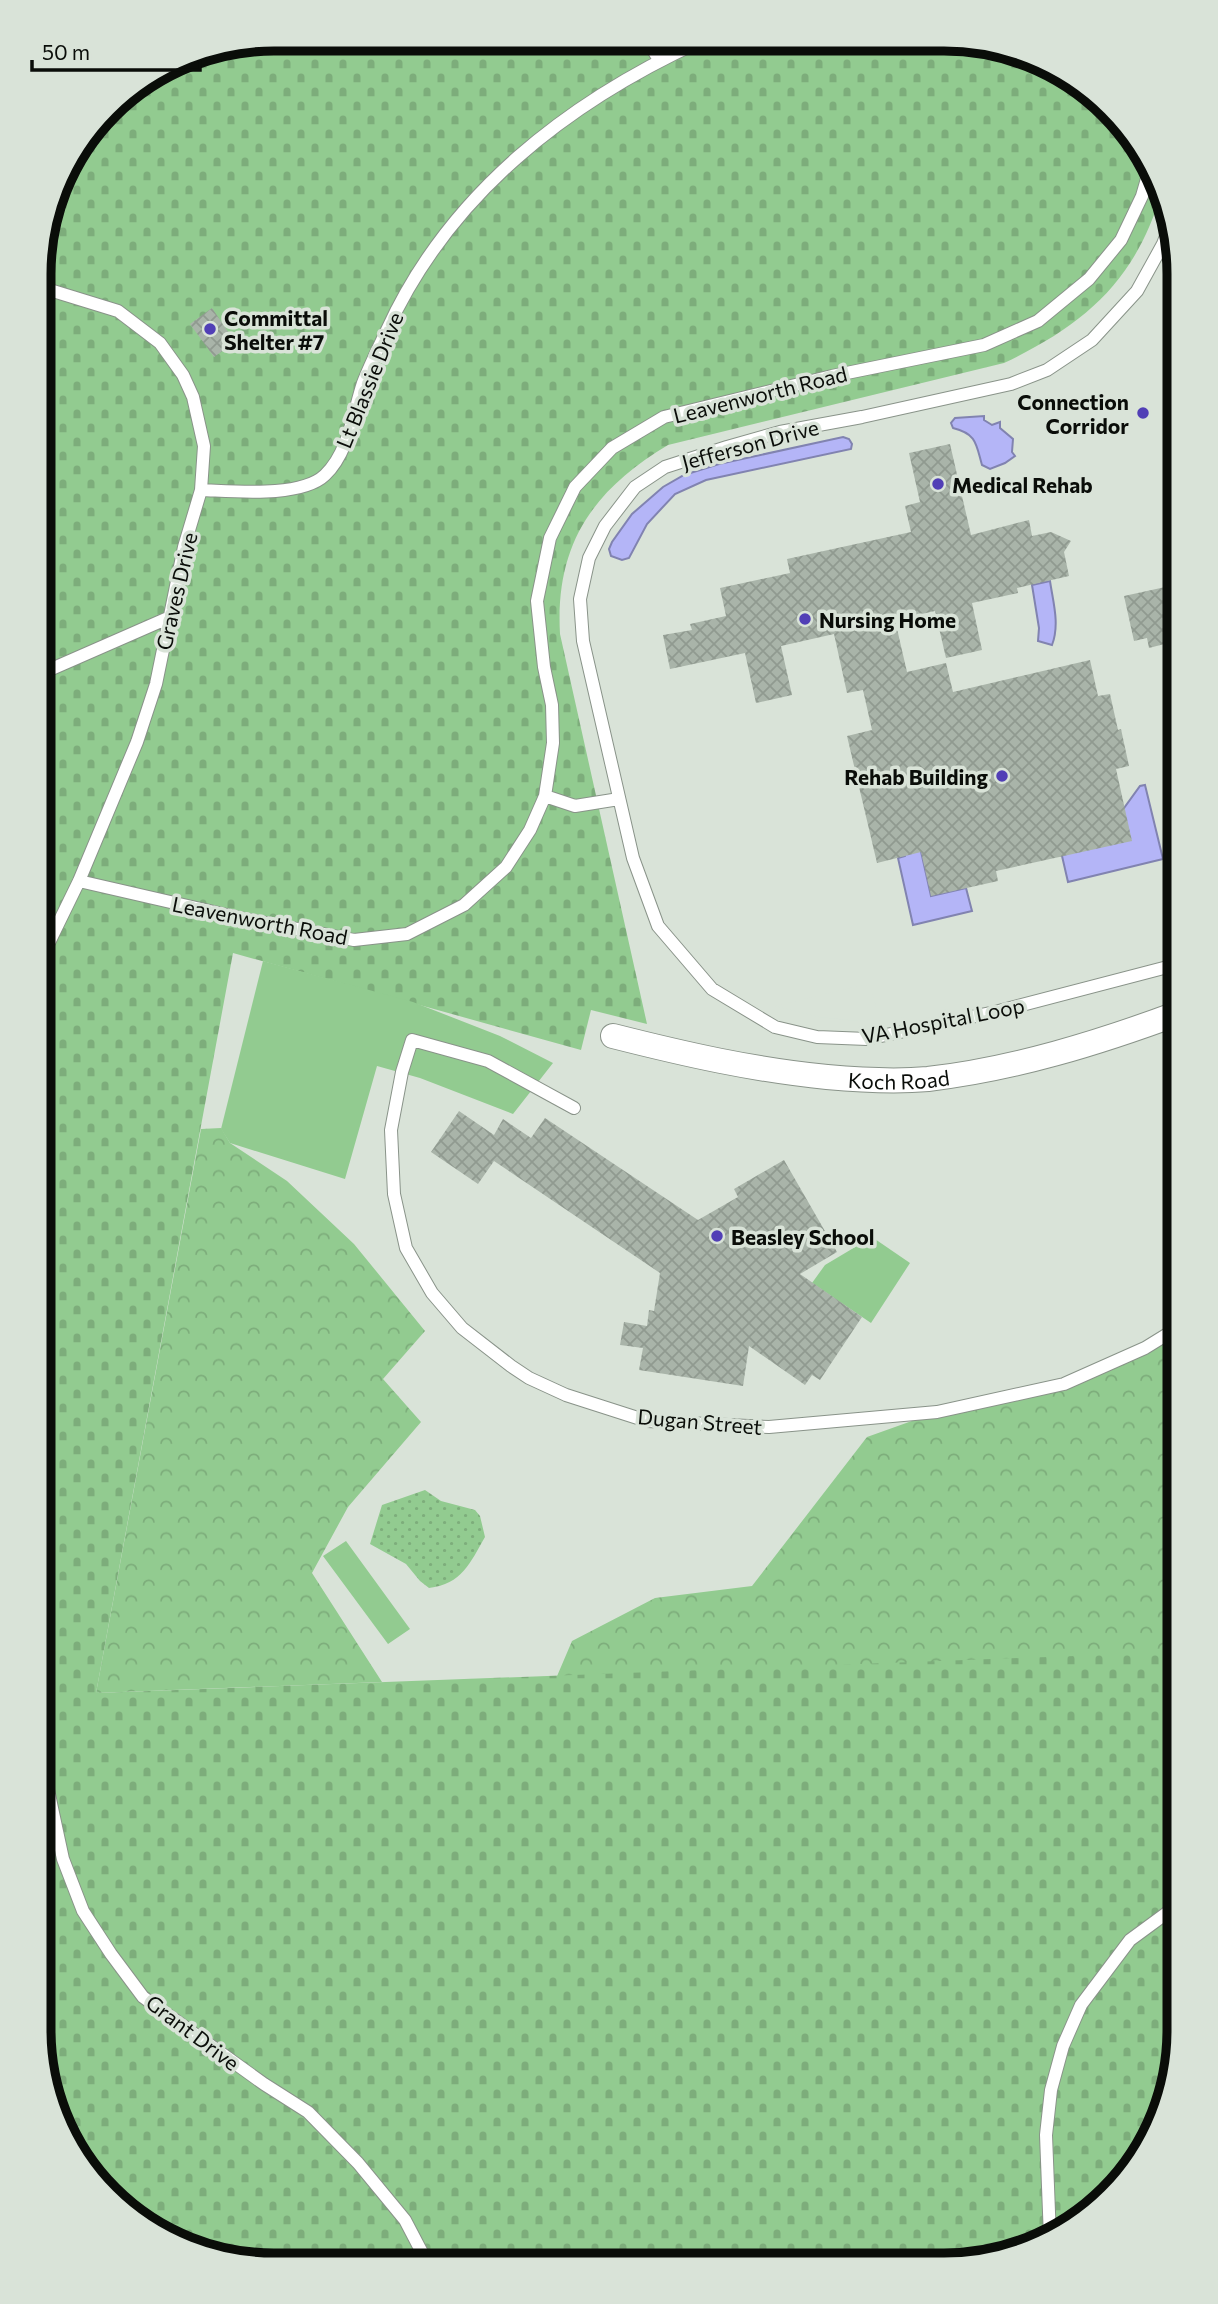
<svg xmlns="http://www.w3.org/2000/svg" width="1218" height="2304" font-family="Commissioner,sans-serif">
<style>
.forest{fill:url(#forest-crowns)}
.cemetery{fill:url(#cemetery-stones)}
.park{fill:url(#park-dots)}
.garden{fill:#92cb90}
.water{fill:#b4b5f7;stroke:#8183b0;stroke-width:2}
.pier{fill:#d9e3d8}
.building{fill:url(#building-cross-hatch)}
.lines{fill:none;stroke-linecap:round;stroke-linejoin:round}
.service-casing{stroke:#899389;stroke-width:14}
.minor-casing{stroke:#899389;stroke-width:26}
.service{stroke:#fff;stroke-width:12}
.minor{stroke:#fff;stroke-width:24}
.poi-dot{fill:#513fb6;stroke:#d9e3d8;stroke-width:2.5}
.labels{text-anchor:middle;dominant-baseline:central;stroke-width:7;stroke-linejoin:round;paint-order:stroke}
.poi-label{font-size:21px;font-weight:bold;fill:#0a0d09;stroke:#d9e3d8;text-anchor:start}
.street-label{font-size:21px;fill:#0a0d09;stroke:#d9e3d8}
.rim{fill:none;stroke:#0a0d09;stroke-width:9}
</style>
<defs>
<pattern id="forest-crowns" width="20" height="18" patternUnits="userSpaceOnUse" patternTransform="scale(1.75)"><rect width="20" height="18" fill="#92cb90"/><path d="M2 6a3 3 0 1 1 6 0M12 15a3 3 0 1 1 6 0" fill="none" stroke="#7dad7b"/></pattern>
<pattern id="cemetery-stones" width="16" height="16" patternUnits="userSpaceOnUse" patternTransform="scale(1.75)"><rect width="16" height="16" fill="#92cb90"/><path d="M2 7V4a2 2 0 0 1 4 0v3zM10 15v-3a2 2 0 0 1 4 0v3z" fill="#7dad7b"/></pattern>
<pattern id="park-dots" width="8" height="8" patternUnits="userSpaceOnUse" patternTransform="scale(1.75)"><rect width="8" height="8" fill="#92cb90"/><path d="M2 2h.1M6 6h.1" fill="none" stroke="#7dad7b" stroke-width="1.8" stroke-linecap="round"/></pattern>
<pattern id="building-cross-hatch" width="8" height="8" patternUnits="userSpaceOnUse" patternTransform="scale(1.75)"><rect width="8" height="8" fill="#a9b4a9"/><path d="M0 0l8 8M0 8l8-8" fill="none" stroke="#909a90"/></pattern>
</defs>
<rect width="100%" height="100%" fill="#d9e3d8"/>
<!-- forest -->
<path class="forest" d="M221,1128L230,1143L287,1181L354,1244L425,1331L383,1379L421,1422L348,1507L312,1573L382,1682L96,1693L201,1129Z
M1179,1324V1682L549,1695L572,1641L655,1598L752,1586L867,1437L937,1412L1079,1382Z"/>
<!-- cemetery -->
<path class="cemetery" d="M274,39L990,43L1099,97L1162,191C1136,280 1086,324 1004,363L668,445C593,490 555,544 560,634L647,1024L591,1010L581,1050L233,953L96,1693L1179,1652V2046L1162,2120L1131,2174L1075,2226L1019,2253L944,2265L243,2263L170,2241L119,2207L51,2105L39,2030L40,244L63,170L118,97L184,56Z"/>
<!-- park -->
<path class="park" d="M425,1490L441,1501L475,1510L480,1516L485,1537C470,1563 462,1584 429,1588L420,1581L406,1564L370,1544L382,1505Z"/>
<!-- garden -->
<path class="garden" d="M263,961L413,1002L500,1036L553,1063L513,1114L420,1078L377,1066L345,1179L230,1143L221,1129Z
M872,1237L910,1263L871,1323L812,1283L825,1265Z
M346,1541L410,1629L388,1644L323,1556Z"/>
<!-- water -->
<path class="water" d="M984,416V420L992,425L1000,422V428L1013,439L1012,452L1015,456L1005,463L990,469L982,465C976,444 977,434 953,428L951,423L955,418Z
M843,437L849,439L852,444L851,449L706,480L675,494L647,524L629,558L622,560L611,556L609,549L612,542L632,514L663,487L684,475L719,464Z
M1050,581C1053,602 1060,624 1052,645L1038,641L1039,628L1032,585Z
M1145,785L1163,859L1068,882L1062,856L1124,808L1140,786Z
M914,820L931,896L966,888L972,911L913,925L898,858L905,856Z"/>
<!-- pier -->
<path class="pier" d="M863,985L870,987L875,1003L876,1015L872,1019L858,1021L819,1017L775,1006Z"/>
<!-- building -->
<path class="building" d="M212,308L235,342L214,357L190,324Z
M950,444L971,535L1029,520L1032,536L1051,532L1071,541L1064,552L1069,576L1017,588L1018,593L972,603L982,650L946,658L935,611L895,620L907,672L946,663L953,692L1090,660L1098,696L1110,694L1118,730L1121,729L1129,766L1116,769L1132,841L996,871L998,881L931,896L921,852L877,863L847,736L872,730L863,690L847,693L834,634L781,646L792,695L756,703L745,653L670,669L663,635L692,630L690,624L726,616L720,588L790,573L787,559L911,532L905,506L920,502L909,453Z
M1179,584V631L1170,633L1172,642L1149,648L1147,638L1134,641L1124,596Z
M459,1111L494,1135L503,1119L531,1138L545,1118L698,1220L738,1197L734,1189L784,1160L837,1252L800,1274L862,1317L820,1380L812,1375L805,1385L749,1346L743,1386L639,1370L643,1348L620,1345L624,1322L647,1326L649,1310L654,1311L660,1273L494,1161L478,1184L431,1152Z"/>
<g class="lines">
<!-- service casing -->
<g class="service-casing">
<path id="service" d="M648,41L659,60
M1171,223L1163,244L1137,291L1092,340L1047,370L1011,384L862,417L780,432L727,447L665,467L635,487L605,526L589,558L580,599L583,641L633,858L658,926L712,989L775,1027L817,1037L867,1039L995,1012L1179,964
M201,490C233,491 301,498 325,475C349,452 353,413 363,383C370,365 379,347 387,330C449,194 568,102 701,41
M40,674L168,618
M545,796L575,806L619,799
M79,881L240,918L354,940L407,934L464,905L506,867L530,830L545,796L553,743L552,705L544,667L537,601L550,538L575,487L612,448L664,417L832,376L984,345L1038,321L1089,279L1121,240L1142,196L1149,172
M40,961L79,881L137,742L156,684L184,547L201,490L204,446L193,397L183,375L160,343L118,311L40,287
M574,1108L488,1061L412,1040L402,1072L391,1130L394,1194L406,1248L432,1293L462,1328L511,1366L529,1378L566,1395L647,1421L769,1427L937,1412L1064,1384L1145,1348L1179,1327
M39,1748L63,1859L83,1911L111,1954L143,1997L264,2084L308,2112L358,2163L405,2220L428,2264
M1050,2238L1046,2135L1051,2090L1063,2046L1081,2005L1130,1940L1179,1904"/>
</g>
<!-- minor casing -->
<g class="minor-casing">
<g id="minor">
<path id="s1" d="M613,1036C684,1054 754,1070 827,1077C860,1080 894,1082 928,1079C1014,1069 1098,1043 1179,1013"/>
</g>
</g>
<!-- service -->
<use href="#service" class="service"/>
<!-- minor -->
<use href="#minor" class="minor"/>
</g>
<!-- markers -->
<g class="poi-dot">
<circle cx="210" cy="329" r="7"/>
<circle cx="1143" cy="413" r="7"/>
<circle cx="938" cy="484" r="7"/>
<circle cx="805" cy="619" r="7"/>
<circle cx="1002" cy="776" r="7"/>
<circle cx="717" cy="1236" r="7"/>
</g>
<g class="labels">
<!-- poi labels -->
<g class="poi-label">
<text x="224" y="317">Committal<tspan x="224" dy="24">Shelter #7</tspan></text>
<text x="1129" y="401" text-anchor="end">Connection<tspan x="1129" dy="24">Corridor</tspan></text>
<text x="952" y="484">Medical Rehab</text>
<text x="819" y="619">Nursing Home</text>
<text x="988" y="776" text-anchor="end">Rehab Building</text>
<text x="731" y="1236">Beasley School</text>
</g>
<!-- street labels -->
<g class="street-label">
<text transform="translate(369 380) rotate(-68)">Lt Blassie Drive</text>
<text transform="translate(760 394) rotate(-14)">Leavenworth Road</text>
<text transform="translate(750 444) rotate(-15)">Jefferson Drive</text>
<text transform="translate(176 591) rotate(-77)">Graves Drive</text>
<text transform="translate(260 920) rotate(11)">Leavenworth Road</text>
<text transform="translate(943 1020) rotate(-11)">VA Hospital Loop</text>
<text stroke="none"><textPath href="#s1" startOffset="290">Koch Road</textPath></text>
<text transform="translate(700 1421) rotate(5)">Dugan Street</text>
<text transform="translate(193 2032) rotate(37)">Grant Drive</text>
</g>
</g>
<!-- crop -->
<path d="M0 0H1218V2304H0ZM274 51H944A223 223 0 0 1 1167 274V2030A223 223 0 0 1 944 2253H274A223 223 0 0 1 51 2030V274A223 223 0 0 1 274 51Z" fill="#d9e3d8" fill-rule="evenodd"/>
<path class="rim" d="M274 51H944A223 223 0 0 1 1167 274V2030A223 223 0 0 1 944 2253H274A223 223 0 0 1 51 2030V274A223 223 0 0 1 274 51Z"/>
<!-- scale -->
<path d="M32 60v10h168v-10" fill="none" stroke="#0a0d09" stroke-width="3.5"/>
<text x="42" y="60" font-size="21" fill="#0a0d09" stroke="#d9e3d8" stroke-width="5" paint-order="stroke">50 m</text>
</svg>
